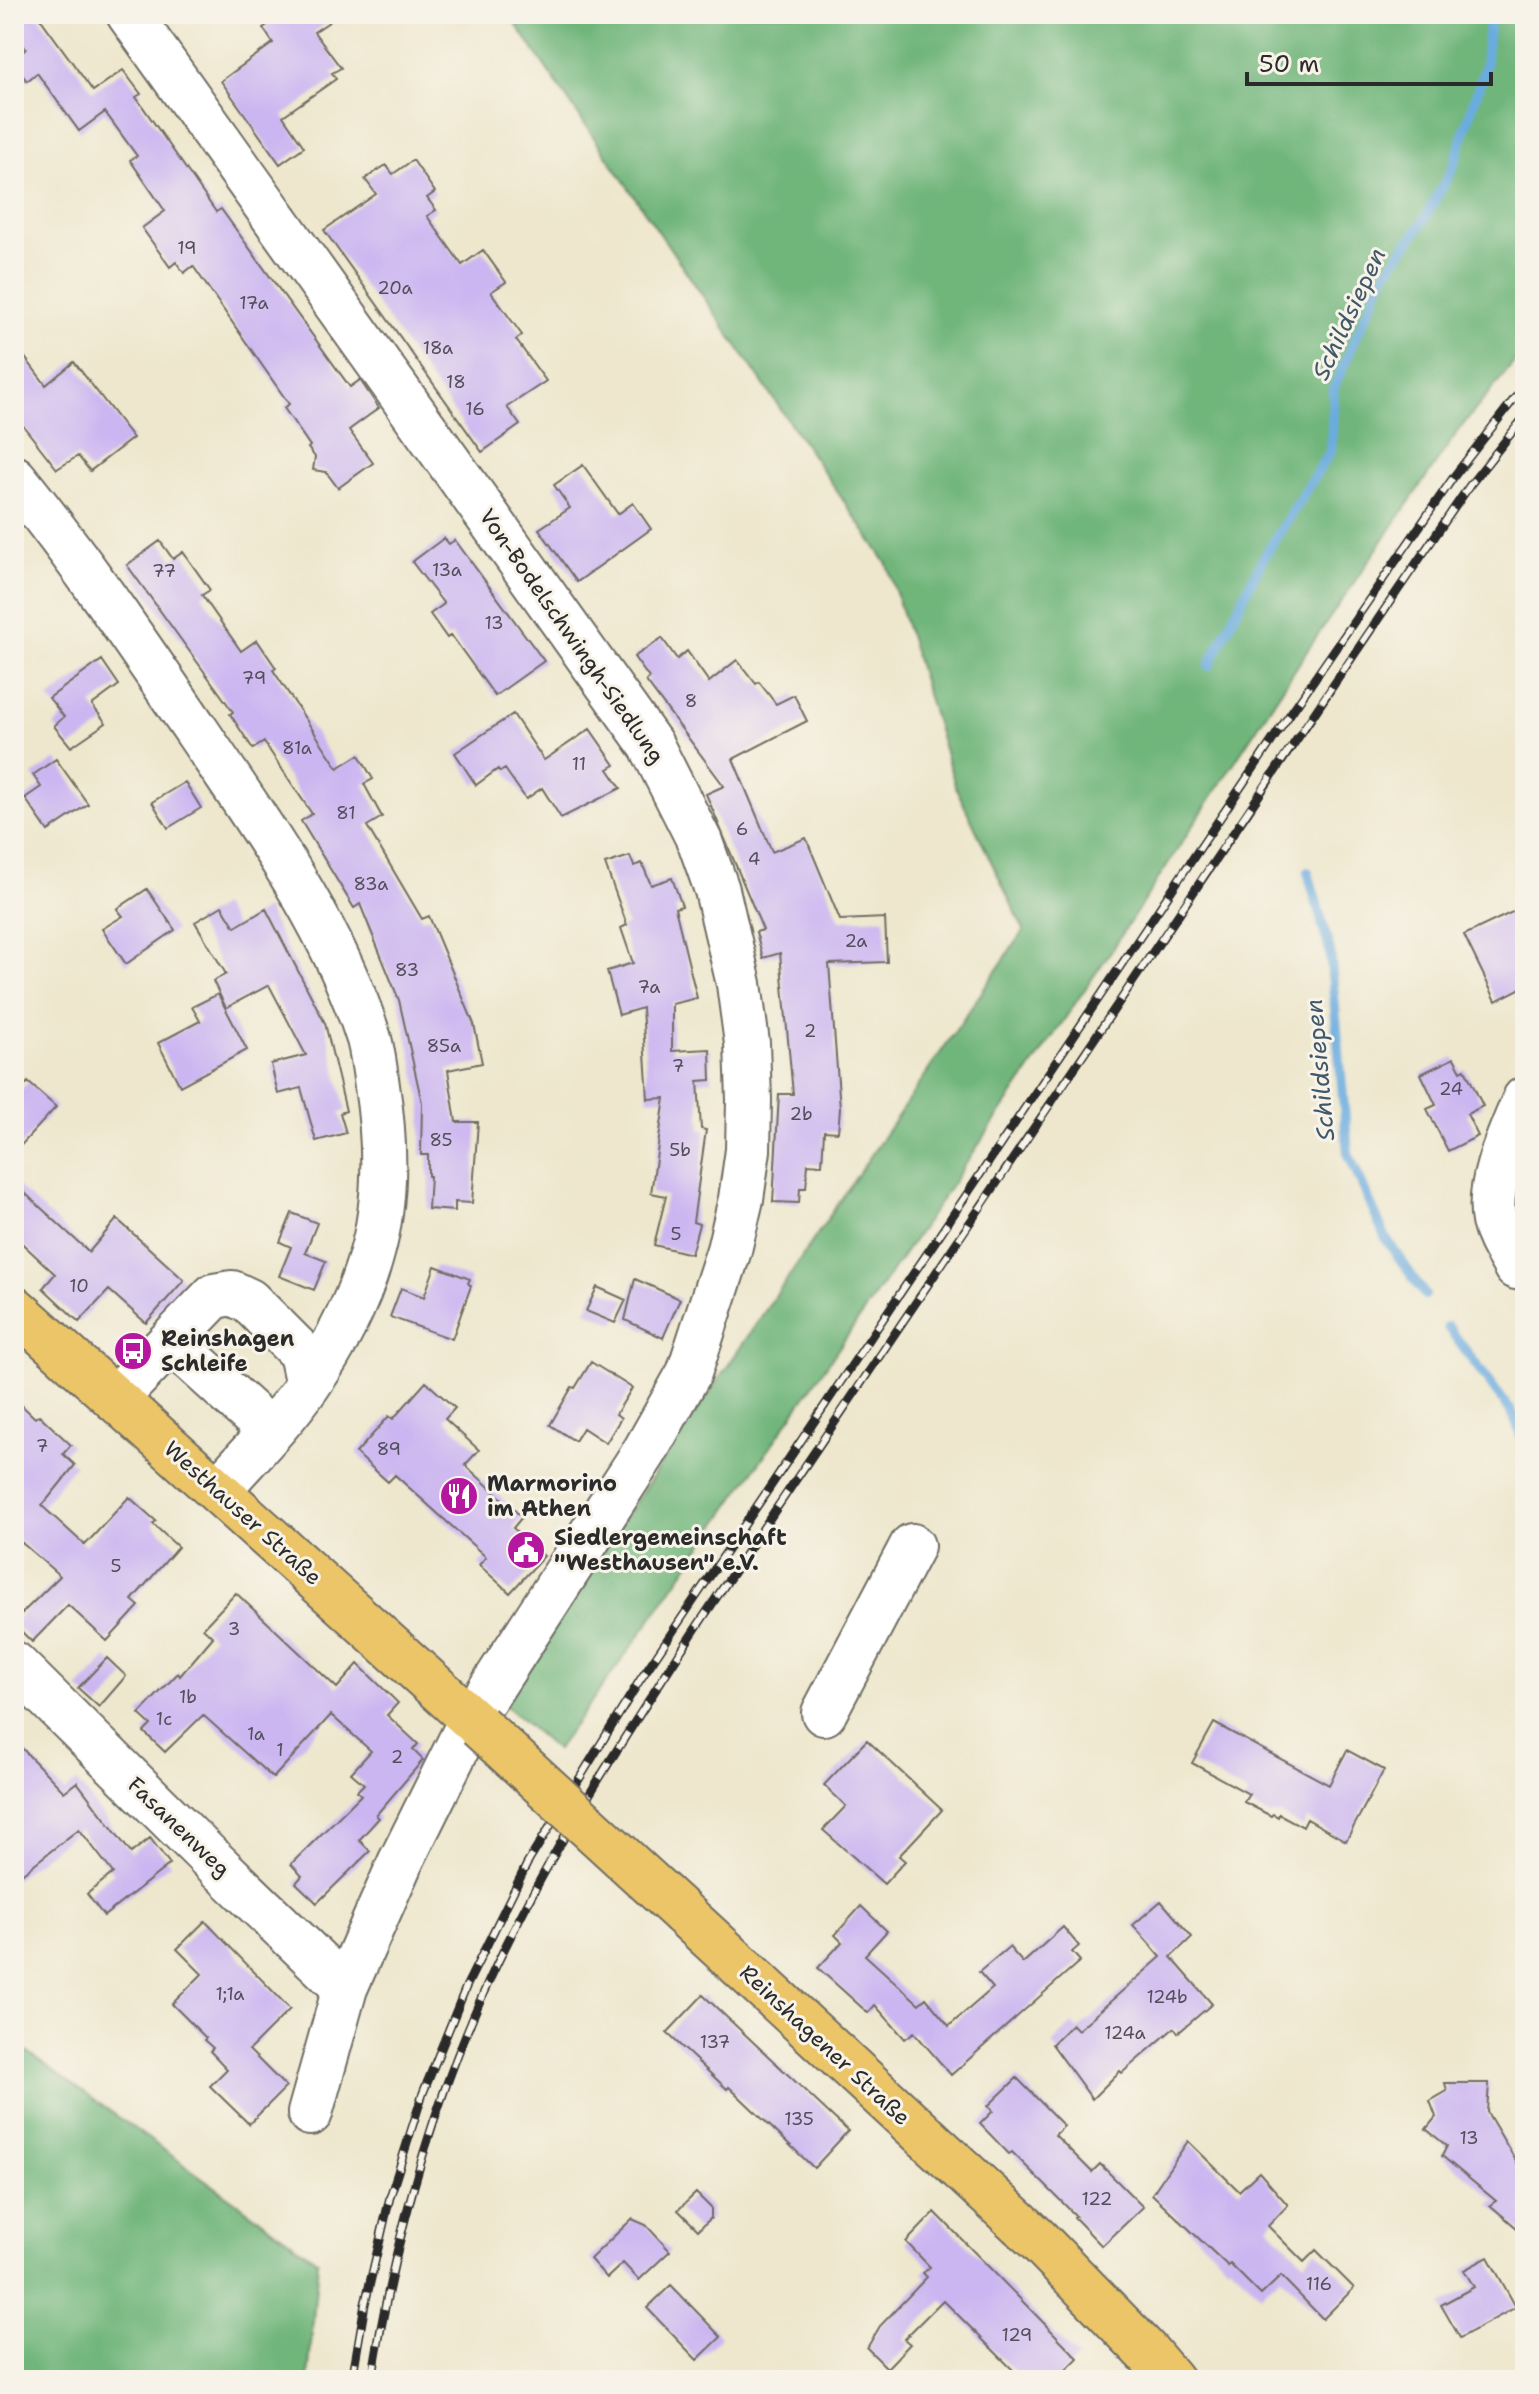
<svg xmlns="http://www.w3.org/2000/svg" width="1539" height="2394" font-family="'Shantell Sans',sans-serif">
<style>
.forest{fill:#6fb57a;stroke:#4d7052;stroke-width:2}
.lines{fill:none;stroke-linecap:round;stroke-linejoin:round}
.stream{stroke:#6bacdf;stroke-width:10}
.building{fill:#ccb6f1}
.minor-casing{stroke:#6f6d64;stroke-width:48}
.major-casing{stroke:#6f6d64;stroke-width:48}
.minor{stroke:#fff;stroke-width:44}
.major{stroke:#ecc569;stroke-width:44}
.rail-casing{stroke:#2b2b2b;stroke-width:9}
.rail{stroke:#f7f3e8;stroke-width:6;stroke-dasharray:18;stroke-linecap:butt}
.major-bridge-casing{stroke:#6f6d64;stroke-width:48;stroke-linecap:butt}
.major-bridge{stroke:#ecc569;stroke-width:44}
.labels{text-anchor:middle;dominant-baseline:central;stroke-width:6;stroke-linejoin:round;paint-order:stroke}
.number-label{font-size:18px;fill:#534e5c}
.street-label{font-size:22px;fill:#2b2b2b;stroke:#f7f3e8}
.poi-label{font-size:22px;font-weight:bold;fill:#2b2b2b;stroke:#f7f3e8;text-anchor:start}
.water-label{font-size:24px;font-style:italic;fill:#41586a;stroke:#f7f3e8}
</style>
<rect width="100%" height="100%" fill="#f7f3e8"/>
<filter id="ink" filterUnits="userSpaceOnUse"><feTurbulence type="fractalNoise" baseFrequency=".0125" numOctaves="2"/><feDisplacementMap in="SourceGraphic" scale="16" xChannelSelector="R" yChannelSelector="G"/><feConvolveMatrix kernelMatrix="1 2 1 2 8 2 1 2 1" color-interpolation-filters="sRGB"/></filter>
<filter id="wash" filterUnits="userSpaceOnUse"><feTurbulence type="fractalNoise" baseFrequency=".006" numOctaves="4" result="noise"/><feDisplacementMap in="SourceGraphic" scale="32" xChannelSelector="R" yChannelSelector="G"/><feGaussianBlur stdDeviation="1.8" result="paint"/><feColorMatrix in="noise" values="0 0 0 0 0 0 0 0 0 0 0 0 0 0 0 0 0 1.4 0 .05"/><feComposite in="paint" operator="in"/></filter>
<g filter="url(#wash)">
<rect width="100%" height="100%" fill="#eee7cd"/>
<!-- forest -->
<path class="forest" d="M509,14H1525V349L1458,431L1309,648L1113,948L926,1222L640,1635L556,1750L500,1701L1024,930L956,788L887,564Z
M14,2042L318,2261L308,2380H14Z"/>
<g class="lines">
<!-- stream -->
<path class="stream" d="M1209,666L1262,560L1331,450L1334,387L1384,275L1421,225L1453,167L1485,67L1490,14
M1308,872L1330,951L1348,1153L1386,1239L1425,1295
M1448,1327L1513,1414L1525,1446"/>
</g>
<g id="blocks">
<!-- building -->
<path class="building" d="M14,14H37L93,91L123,70L141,94L136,97L216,212L221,209L350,387L360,380L379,408L349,430L373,463L338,488L326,472L313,470L315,457L308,448L310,446L284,408L289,404L216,299L193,266L184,273L176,262L170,267L142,228L165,211L130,160L137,156L105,112L79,131L37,73L27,81L14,64V58L26,49L14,32Z
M283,14H341L314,32L341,68L332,73L336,79L283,116L304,147L280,164L221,81L273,43L263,28Z
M413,160L435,192L427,198L436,210L427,216L462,265L483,250L506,282L491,292L522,335L516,340L546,381L507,407L520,425L482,452L324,230L376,194L365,179L386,165L393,174Z
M14,343L46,385L74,362L133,438L90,471L78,456L57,469L14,414Z
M583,465L618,514L633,503L651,529L577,582L539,529L570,508L554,485Z
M444,538L449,544L455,540L544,661L495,696L451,635L447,638L430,614L444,604L412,562Z
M160,541L173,559L183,552L210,590L202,595L241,651L257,640L276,668L273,670L338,768L359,755L373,779L364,784L382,817L367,826L422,919L429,916L474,1024L482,1063L448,1070L456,1122H478L472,1203L455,1202V1211L428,1209L430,1176H428V1155H421L422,1103L416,1076L399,1000L360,904L354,908L301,821L312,814L264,742L253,749L230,714L233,712L216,688L127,565Z
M662,638L677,659L687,651L709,682L737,660L756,684L759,682L776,704L794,695L807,721L733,759L772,852L806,838L840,920L885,918L887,962L829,964L840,1108L838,1132L824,1131L822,1165L808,1164L806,1188H800L799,1203L773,1202L779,1094H793L780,953L763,958L756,932L763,930L706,794L724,786L646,681L649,678L634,657Z
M102,660L119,685L92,705L106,723L71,747L54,726L64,717L49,698Z
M513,714L544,760L590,729L615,765L608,769L621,788L561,818L542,788L526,799L505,769L500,772L498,769L476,785L455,753Z
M56,759L88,804L48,831L25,798L41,787L33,775Z
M185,782L201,808L168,828L152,802Z
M630,856L634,866L642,863L651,885L672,878L682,906L675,908L697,998L672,1004V1051L710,1049L711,1080L698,1081L701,1129L706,1130L693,1222L699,1224L691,1254L654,1245L666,1196L651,1193L665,1098L648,1099L642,1008L619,1015L607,971L633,963L621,928L627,925L605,864Z
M147,889L175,930L126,964L102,929L123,916L117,909Z
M222,906L235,927L266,909L325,1023L346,1111L340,1113L346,1133L316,1141L301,1088L278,1094L271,1064L306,1055L269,985L226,1008L213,981L226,974L195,922Z
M1525,906V986L1496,1001L1464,935Z
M218,994L247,1050L180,1086L158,1043L200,1021L192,1007Z
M1454,1058L1461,1071L1465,1069L1483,1106L1467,1114L1478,1136L1448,1151L1427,1109L1436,1105L1421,1074Z
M28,1082L56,1107L14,1153V1098Z
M14,1183L89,1252L117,1219L184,1280L146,1323L109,1290L79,1322L43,1288L55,1274L14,1236Z
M292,1213L317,1223L305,1253L326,1261L314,1290L279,1276L291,1247L280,1242Z
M435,1266L470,1279L468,1283L471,1286L452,1339L390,1317L401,1288L424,1297Z
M635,1279L680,1299L663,1338L625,1320Z
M597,1287L626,1300L615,1323L586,1311Z
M591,1362L632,1388L616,1414L621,1418L606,1443L583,1428L575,1441L550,1425L572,1387L575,1388Z
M426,1382L455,1408L445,1419L479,1450L465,1465L522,1517L513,1528L544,1556L510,1593L479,1565L486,1557L395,1475L388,1482L356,1453L389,1416L393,1419Z
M14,1398L35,1418L39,1415L71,1445L63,1454L75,1465L42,1506L85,1545L129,1497L156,1521L153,1524L178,1547L132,1600L139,1606L107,1641L68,1605L32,1642L14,1624V1621L60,1576L14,1536Z
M236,1593L337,1688L358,1664L398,1703L387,1715L418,1744L413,1750L423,1760L376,1815L379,1818L359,1840L370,1851L317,1903L296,1883L302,1876L291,1864L361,1795L357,1791L364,1784L351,1773L371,1751L331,1715L273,1778L203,1715L165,1752L144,1732L151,1725L139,1714L178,1673L180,1676L213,1637L203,1628Z
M107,1658L126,1676L99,1707L78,1688Z
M1214,1723L1329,1785L1347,1750L1384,1770L1346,1841L1307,1819L1303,1827L1279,1814L1278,1817L1273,1814L1271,1816L1244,1802L1249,1794L1192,1763Z
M14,1740L64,1792L77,1782L131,1853L150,1838L170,1864L104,1916L87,1894L113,1873L79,1829L14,1880Z
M867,1740L942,1810L899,1856L905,1861L884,1884L823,1830L846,1806L824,1785Z
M1161,1901L1192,1937L1171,1957L1212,2004L1178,2033L1174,2028L1122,2073L1120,2071L1092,2099L1052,2044L1072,2024L1078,2030L1161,1957L1133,1925Z
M861,1906L887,1931L865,1955L919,2004L926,1998L949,2026L993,1988L979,1972L1009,1947L1023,1963L1063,1927L1079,1946L1072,1952L1080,1961L951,2075L914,2032L905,2039L875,2005L868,2013L818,1968L842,1942L835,1935Z
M205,1921L290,2009L249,2050L286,2087L249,2124L210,2086L227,2069L210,2051L213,2048L204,2040L206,2038L172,2004L202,1974L177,1949Z
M703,1995L848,2131L814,2168L729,2087L727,2089L667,2033Z
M1017,2078L1064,2126L1055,2135L1092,2172L1100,2164L1143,2207L1102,2246L1074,2217L1076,2216L1012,2152L1009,2154L980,2124L993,2111L988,2106Z
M1445,2083H1489L1487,2112L1525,2176V2235L1490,2205L1496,2201L1442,2156L1447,2146L1426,2129L1436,2117L1430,2101L1447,2091Z
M1188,2141L1239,2191L1259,2172L1288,2205L1268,2226L1304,2262L1316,2250L1354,2288L1323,2319L1281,2276L1261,2295L1230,2264L1228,2266L1152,2194Z
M696,2193L711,2208V2218L698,2230L678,2210Z
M935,2212L1078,2358L1056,2380H1023L943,2300L904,2339L910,2344L887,2368L867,2348L880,2326L927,2277L923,2273L930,2267L906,2242Z
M632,2219L646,2225L670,2251L639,2280L623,2263L607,2278L590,2259Z
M1488,2257L1516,2307L1460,2338L1441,2305L1474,2287L1464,2270Z
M671,2285L721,2337L697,2360L647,2308Z"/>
</g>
</g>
<g filter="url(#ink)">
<use href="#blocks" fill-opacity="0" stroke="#6f6d64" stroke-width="2"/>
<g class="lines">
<!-- minor casing -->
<g class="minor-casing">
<path id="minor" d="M129,14L651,745L700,842L717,890L739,984L747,1043L749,1100L748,1150L741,1199L729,1250L689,1373L645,1451L472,1718L400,1863L345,1988L310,2113
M14,478C80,559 139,647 198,733C263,829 334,927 369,1039C373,1054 375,1071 377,1086C386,1144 387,1204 370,1260C357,1303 334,1348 308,1385C282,1422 248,1456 218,1490
M1516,1267C1508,1252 1498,1238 1494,1221C1486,1184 1511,1133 1525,1099
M171,1341L270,1431
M115,1399L214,1296L232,1293L249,1301L301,1353L308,1385
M14,1664L209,1857L345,1988
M824,1713L912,1546"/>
</g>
<!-- major casing -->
<g class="major-casing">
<path id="major" d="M14,1308L479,1726
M683,1913L1038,2240L1148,2353L1171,2380"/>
</g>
<!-- minor -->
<use href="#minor" class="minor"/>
<!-- major -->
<use href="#major" class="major"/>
<!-- rail casing -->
<g class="rail-casing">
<path id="rail" d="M352,2380L365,2304L390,2197L423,2093L466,1987L527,1864L640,1680L1284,723L1455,475L1525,385
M372,2380C393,2247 428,2117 483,1994C541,1865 618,1746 696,1628C767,1522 838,1417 910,1311C1069,1078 1225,843 1385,609L1470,485L1525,416"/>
</g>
<!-- rail -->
<use href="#rail" class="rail"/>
<!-- major-bridge casing -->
<g class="major-bridge-casing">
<path id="major-bridge" d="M479,1726L683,1913"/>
</g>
<!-- major-bridge -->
<use href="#major-bridge" class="major-bridge"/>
</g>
</g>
<!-- icons -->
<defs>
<g id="bus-disc" transform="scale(2)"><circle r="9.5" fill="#b5179e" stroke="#f7f3e8"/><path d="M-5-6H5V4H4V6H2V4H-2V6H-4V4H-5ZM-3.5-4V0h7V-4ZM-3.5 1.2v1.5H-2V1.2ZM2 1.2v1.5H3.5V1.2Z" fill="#fff"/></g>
<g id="restaurant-disc" transform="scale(2)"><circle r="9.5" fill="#b5179e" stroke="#f7f3e8"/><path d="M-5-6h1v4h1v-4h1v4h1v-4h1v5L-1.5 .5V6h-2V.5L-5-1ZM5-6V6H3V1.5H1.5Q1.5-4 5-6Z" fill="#fff"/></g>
<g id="civic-disc" transform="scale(2)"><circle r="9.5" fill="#b5179e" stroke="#f7f3e8"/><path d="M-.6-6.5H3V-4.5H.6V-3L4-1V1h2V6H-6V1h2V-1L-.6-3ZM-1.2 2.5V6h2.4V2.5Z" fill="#fff"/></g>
</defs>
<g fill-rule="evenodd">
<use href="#bus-disc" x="133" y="1351"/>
<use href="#restaurant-disc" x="459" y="1496"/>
<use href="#civic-disc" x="526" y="1550"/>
</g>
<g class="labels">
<!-- number labels -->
<g class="number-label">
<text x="187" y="248">19</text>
<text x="395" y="288">20a</text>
<text x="254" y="303">17a</text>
<text x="438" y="348">18a</text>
<text x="456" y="382">18</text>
<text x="475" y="409">16</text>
<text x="447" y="570">13a</text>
<text x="164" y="571">77</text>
<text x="494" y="623">13</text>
<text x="254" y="678">79</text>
<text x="691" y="701">8</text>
<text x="297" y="748">81a</text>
<text x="579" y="764">11</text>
<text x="346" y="813">81</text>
<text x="742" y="829">6</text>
<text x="754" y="859">4</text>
<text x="371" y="884">83a</text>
<text x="856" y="941">2a</text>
<text x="407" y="970">83</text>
<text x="649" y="987">7a</text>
<text x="810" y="1031">2</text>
<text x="444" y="1046">85a</text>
<text x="678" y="1066">7</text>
<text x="1451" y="1089">24</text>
<text x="801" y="1114">2b</text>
<text x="441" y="1140">85</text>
<text x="680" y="1150">5b</text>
<text x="676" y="1234">5</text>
<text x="79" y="1286">10</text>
<text x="42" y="1446">7</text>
<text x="389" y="1449">89</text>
<text x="116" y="1566">5</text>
<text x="234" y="1629">3</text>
<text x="188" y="1697">1b</text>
<text x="164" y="1719">1c</text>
<text x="256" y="1734">1a</text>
<text x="280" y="1750">1</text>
<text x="397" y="1757">2</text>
<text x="230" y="1994">1;1a</text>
<text x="1167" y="1997">124b</text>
<text x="1125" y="2033">124a</text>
<text x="715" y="2042">137</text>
<text x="799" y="2119">135</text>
<text x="1469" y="2138">13</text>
<text x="1097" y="2199">122</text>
<text x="1319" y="2284">116</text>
<text x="1017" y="2335">129</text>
</g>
<!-- street labels -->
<g class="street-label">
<text transform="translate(572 636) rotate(55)">Von-Bodelschwingh-Siedlung</text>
<text transform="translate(243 1513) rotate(42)">Westhauser Straße</text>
<text transform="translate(179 1827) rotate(44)">Fasanenweg</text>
<text transform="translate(825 2045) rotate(43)">Reinshagener Straße</text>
</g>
<!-- poi labels -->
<g class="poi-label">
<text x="161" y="1338">Reinshagen<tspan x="161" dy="25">Schleife</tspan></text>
<text x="487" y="1483">Marmorino<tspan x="487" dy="25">im Athen</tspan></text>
<text x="554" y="1537">Siedlergemeinschaft<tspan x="554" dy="25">"Westhausen" e.V.</tspan></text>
</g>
<!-- water labels -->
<g class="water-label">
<text transform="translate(1349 314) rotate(-65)">Schildsiepen</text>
<text transform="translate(1320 1070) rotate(-95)">Schildsiepen</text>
</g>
</g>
<!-- margin -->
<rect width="1539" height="2394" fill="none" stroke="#f7f3e8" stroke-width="48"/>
<!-- scale -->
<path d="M1247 72v12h244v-12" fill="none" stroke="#2b2b2b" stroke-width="4"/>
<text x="1259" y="72" font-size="24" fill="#2b2b2b" stroke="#f7f3e8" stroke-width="6" paint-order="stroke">50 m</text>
</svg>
